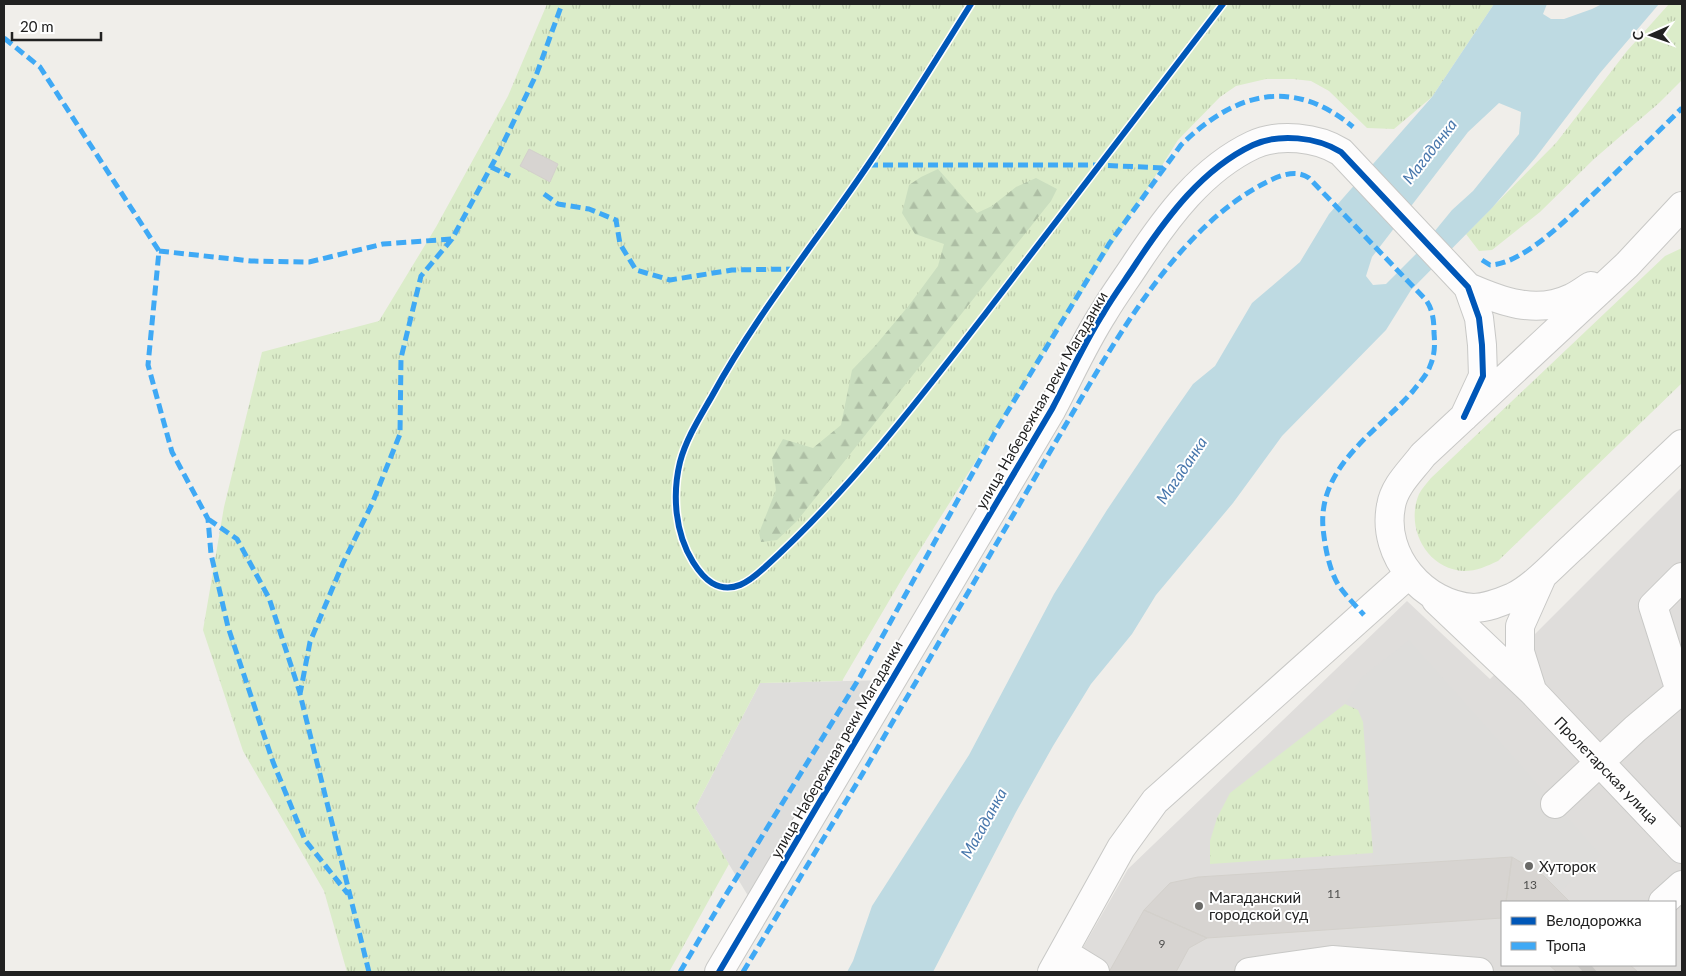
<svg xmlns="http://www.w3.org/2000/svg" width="1686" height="976" font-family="Lato,sans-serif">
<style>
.residential{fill:#dfdddb;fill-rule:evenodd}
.religious{fill:#dedddb}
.grass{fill:url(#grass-tufts)}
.forest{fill:url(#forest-firs)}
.water{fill:#bedae2;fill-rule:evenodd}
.building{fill:#d7d4d1;stroke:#d3d0cb}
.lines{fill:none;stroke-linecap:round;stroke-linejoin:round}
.minor-tunnel{stroke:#c7c5c2;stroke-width:28;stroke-dasharray:28 14;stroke-linecap:butt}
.minor-casing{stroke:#c8c8c6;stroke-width:30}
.minor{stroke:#fdfcfc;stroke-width:28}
.quiet{stroke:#3fa9f5;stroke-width:5;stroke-dasharray:10 5;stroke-linecap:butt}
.cycleway-casing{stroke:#fff;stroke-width:9}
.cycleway{stroke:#0057b8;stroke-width:6}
.poi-dot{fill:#696967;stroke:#fff;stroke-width:2}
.labels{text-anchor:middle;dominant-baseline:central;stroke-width:4;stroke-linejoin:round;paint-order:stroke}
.number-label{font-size:12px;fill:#4e4e4d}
.street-label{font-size:15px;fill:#212121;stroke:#fff}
.poi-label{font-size:15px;fill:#212121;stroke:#fff;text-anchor:start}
.water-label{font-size:16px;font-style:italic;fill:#4877ac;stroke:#fff}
</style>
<defs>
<pattern id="grass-tufts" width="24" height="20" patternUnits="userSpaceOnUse" patternTransform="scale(1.25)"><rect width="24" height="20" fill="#dbecc9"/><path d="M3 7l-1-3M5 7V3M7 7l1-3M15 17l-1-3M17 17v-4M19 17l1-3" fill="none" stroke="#bccaac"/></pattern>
<pattern id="forest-firs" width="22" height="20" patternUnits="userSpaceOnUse" patternTransform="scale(1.25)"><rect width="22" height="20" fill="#cadebf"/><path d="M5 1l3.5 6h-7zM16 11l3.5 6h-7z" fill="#adbea4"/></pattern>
</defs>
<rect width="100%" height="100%" fill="#f0eeea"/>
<!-- residential -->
<path class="residential" d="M1682,487V972H1069L1128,869L1407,601L1490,679ZM1502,902H1675V965H1502Z"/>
<!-- religious -->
<path class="religious" d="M1409,640L1601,855L1560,892L1544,876L1512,857L1373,866L1363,723L1358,710L1345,704L1362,677Z
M890,680L756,909L695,808L760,683Z
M1675,928L1682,937V972H1655L1648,965H1675Z"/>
<!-- grass -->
<path class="grass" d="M547,4H1494L1432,97L1394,129L1367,128L1329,91L1311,81L1293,79H1266L1236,86L1220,97L1178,140L906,572L842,681L760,683L695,808L729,864L669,972H347L324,891L243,751L203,630L224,507L262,352L379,321L436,227L508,96Z
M1669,4H1682V80L1659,103L1594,159L1540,212L1492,250L1479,251L1466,234L1556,143L1627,51Z
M1682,248V383L1498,561C1487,566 1477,571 1464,571C1426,569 1405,527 1419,494C1422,488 1427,483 1431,478L1665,256Z
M1345,704L1358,710L1363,722L1373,853L1210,864V841L1217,818L1230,793Z"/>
<!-- forest -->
<path class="forest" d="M938,169L977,213L992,206L1016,187L1036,178L1057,189L1051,201L797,521L777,540L761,542L759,533L776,490L772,458L783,439L813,448L841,425L852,370L875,346L910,304L938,266L944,244L915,234L902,213L909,185L921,177Z"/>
<!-- water -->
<path class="water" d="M1494,4H1547L1543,14L1551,19H1564L1592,9L1602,4H1659L1600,73L1536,157L1492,208L1411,290L1386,330L1282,436L1233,503L1156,595L1132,634L1091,684L1053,746L1016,812L933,972H847L853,961L872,906L969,755L1054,594L1107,510L1165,424L1193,384L1215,366L1252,303L1300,262L1329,214L1432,97ZM1499,103L1521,112L1519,134L1473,191L1452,210L1416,254L1386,284L1373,285L1366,276L1372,257L1468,132Z"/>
<!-- building -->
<path class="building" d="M529,149L558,164L550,182L520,166Z
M1512,857L1544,876L1570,902H1506Z
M1512,857L1506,902H1502V918L1207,938L1144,910L1170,883L1198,877Z
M1144,910L1207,938L1189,948L1176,972H1109Z
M1549,965H1630L1638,972H1557Z"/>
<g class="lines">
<!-- minor-tunnel -->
<path class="minor-tunnel" d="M1583,972L1591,965"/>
<!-- minor casing -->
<g class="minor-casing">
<path id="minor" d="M1682,206L1627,265L1423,455C1411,471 1394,486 1391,506C1381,556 1424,605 1473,608C1487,608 1501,602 1513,597C1534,587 1557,561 1574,546C1610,512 1646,478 1682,444
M1468,287C1500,301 1536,315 1571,298C1578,295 1584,290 1591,286
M1436,600L1532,691L1682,849
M1532,690L1520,652V626L1541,579
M1555,804L1635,729L1680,691L1653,606L1682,577
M1663,902L1682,885
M1064,953L1095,972
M719,972L1052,409C1069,377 1084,343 1104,312C1114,295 1126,279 1137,262C1167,217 1202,169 1253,145C1279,133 1317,137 1341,152L1468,287L1479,318L1482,345L1483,376L1464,417
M1052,972L1121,848L1155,801L1409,574
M1249,972L1332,960L1479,972"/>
</g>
<!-- minor -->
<use href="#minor" class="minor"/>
<!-- quiet -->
<path class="quiet" d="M4,38L40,67L159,251L148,365L172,452L208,519L211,554L228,627L273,762L305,840L348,894
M868,165H1098L1163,168
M491,167L510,176
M544,194L558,204L589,209L616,220L620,244L636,270L670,280L732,270L794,269
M159,251L251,261L309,262L383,244L452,239
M1482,260L1490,265C1526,264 1577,209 1603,185C1630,159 1656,134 1682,108
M208,519L237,539L269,598L300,693
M369,972L300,694L310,642L343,563L372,504L400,434L401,358L421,276L452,239L498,154L537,73L562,4
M680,972L716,911L860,677L997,429L1109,244L1181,145C1234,93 1292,76 1353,127
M743,972L860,778L1072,414C1119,334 1178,229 1263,184C1276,177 1295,168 1309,178L1426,300C1433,310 1434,321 1434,333C1435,344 1435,355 1430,366C1427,375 1419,383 1413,391C1377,432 1318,466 1323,528C1325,547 1329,570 1339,586C1346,596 1356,606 1364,615"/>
<!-- cycleway casing -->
<g class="cycleway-casing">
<path id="cycleway" d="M971,4C937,58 904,112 868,165C816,242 756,315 712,396C700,417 686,439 680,462C672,495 675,533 693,562C698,570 704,578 712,583C732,595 750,581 764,568C848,492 917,402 986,313C1065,210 1144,107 1223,4
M719,972L1052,409C1069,377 1084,343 1104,312C1114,295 1126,279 1137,262C1167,217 1202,169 1253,145C1279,133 1317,137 1341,152L1468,287L1479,318L1482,345L1483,376L1464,417"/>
</g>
<!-- cycleway -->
<use href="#cycleway" class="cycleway"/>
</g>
<!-- markers -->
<g class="poi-dot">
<circle cx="1529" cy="866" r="5"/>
<circle cx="1199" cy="906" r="5"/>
</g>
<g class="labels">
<!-- number labels -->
<g class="number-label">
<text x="1530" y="884">13</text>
<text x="1334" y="893">11</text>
<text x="1162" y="943">9</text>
</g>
<!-- street labels -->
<g class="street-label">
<text transform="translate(1041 400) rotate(-60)">улица Набережная реки Магаданки</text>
<text transform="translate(836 749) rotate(-60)">улица Набережная реки Магаданки</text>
<text transform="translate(1607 770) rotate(46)">Пролетарская улица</text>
</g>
<!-- poi labels -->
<g class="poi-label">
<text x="1539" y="866">Хуторок</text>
<text x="1209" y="897">Магаданский<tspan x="1209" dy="17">городской суд</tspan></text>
</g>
<!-- water labels -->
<g class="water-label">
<text transform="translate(1429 151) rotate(-52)">Магаданка</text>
<text transform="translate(1181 470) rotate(-56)">Магаданка</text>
<text transform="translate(983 823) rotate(-61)">Магаданка</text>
</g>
</g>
<!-- border -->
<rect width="1686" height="976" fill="none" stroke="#212121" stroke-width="10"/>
<!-- legend -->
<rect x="1501" y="901" width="175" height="65" fill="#ffffff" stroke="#a6a6a6"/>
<rect x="1511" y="917" width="25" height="8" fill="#0057b8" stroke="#a6a6a6"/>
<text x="1546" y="926" font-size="15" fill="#212121">Велодорожка</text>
<rect x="1511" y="942" width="25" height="8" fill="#3fa9f5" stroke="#a6a6a6"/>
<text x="1546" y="951" font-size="15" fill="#212121">Тропа</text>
<!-- north arrow -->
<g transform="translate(1651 35) rotate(268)" stroke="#ffffff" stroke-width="4" paint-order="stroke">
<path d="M0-4L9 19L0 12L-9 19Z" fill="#212121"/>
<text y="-8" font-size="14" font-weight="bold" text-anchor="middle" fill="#212121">С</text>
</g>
<!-- scale -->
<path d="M12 32v8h89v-8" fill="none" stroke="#212121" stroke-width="2.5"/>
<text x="20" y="32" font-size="15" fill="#212121" stroke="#ffffff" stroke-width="4" paint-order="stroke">20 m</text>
</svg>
